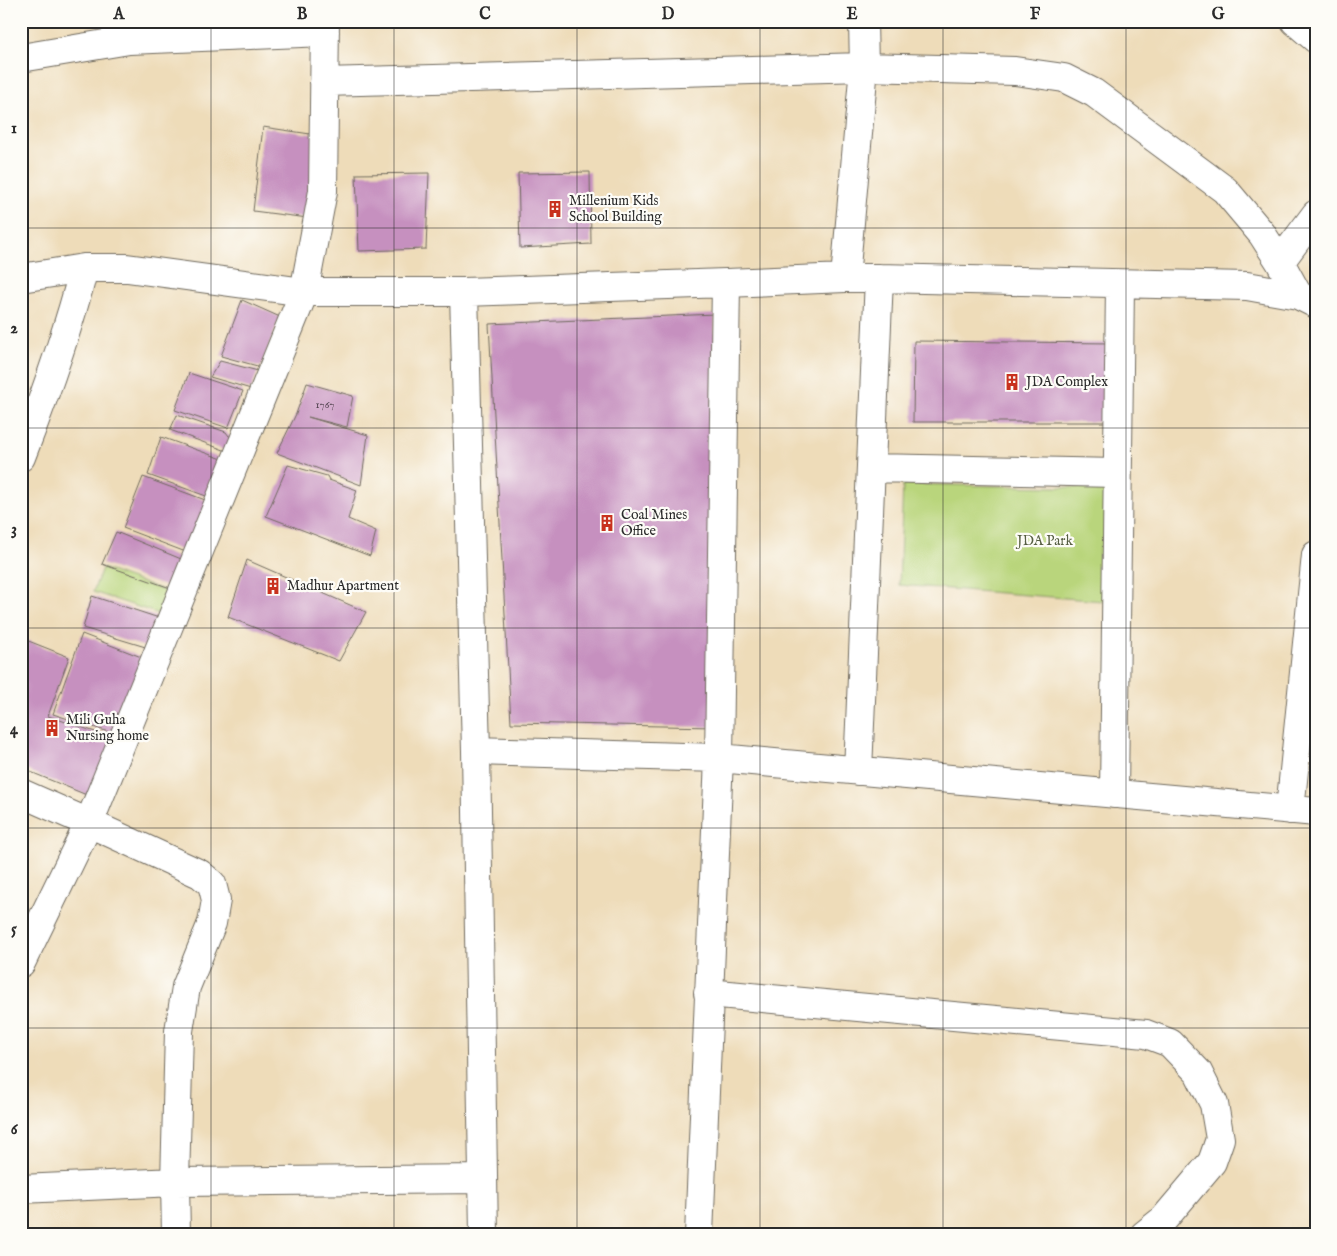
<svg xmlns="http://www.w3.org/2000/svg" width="1337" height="1256" font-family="'IM FELL English',serif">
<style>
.green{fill:#b9d57b;stroke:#728053}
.building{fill:#c690bf}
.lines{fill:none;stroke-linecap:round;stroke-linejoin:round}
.minor-casing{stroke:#6f695d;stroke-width:30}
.minor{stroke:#fff;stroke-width:28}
.grid{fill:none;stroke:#2b2b2b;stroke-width:1;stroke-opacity:0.55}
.labels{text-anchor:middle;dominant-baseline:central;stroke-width:4.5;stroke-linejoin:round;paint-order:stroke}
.number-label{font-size:11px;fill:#524450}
.poi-label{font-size:14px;fill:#2b2b2b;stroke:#fdfcf7;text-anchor:start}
.park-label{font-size:14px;fill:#565e43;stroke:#fdfcf7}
.neatline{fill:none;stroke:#2b2b2b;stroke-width:2}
.grid-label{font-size:16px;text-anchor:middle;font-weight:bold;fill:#2b2b2b}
</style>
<rect width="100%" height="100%" fill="#fdfcf7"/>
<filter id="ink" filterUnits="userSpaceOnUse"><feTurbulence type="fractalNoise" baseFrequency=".02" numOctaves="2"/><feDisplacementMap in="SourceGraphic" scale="10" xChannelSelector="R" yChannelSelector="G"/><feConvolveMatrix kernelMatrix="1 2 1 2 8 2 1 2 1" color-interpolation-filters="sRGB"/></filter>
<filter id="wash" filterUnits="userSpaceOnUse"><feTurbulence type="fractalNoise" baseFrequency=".0096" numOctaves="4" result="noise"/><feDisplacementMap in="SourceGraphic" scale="20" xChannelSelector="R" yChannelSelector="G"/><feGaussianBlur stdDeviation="1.12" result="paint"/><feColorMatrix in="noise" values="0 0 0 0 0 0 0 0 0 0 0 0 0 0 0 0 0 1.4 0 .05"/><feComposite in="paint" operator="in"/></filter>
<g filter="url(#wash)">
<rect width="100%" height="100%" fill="#eedcb9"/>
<!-- green -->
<path class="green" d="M903,484L1108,488L1103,601L899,585Z
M102,568L174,594L165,616L93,592Z"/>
<g id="blocks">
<!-- building -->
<path class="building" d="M263,127L317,135L308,218L253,211Z
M590,172L591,244L520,248L518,173Z
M429,173L426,249L359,251L356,174Z
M242,300L280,317L261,367L221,356Z
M715,314L713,727L511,723L489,324Z
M914,341L1112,343L1111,422H913Z
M220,361L258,371L251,389L210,377Z
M189,373L243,391L228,428L175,410Z
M307,383L353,396L347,427L308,417L368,435L361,485L277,453L296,414Z
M177,415L226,432L229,436L238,440L232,453L170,430Z
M161,437L228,461L209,497L148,475Z
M288,465L327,476L329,480L357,490L348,519L376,531L370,556L266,516Z
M143,477L208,501L191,554L123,528Z
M116,532L186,561L176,590L102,564Z
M247,560L366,612L339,661L228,617Z
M92,596L162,619L152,649L83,628Z
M82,634L149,660L121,736L53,714Z
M21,638L69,657L48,716L119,740L94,798L21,768Z"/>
</g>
</g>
<g filter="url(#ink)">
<use href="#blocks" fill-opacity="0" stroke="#6f695d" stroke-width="1"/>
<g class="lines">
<!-- minor casing -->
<g class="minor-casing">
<path id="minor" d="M1295,21L1316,39
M21,58L129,40L325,32
M324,82L864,67L1015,71L1064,78L1094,93L1225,190L1262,234L1280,262L1298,295
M1280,262L1316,214
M21,278L84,268H127L304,292H464L726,283L845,278H879L1247,286L1298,295L1316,304
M845,278L864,67L863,21
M464,292L476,751L484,1235
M21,457C45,395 68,332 84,268
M871,468L1117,473
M476,751L719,758L1316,812
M858,771L879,278
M21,793L89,823L200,874L212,884L216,900L212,923L186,987L179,1031L175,1182L176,1235
M1114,794L1120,284
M1290,810L1316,555
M21,963L89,823L304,292L323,191L325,21
M708,993L1146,1034L1170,1043L1198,1072L1214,1104L1220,1139L1212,1162L1164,1219L1144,1235
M21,1189L175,1182L483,1179
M699,1235L719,758L726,283"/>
</g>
<!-- minor -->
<use href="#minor" class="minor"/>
</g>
</g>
<!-- grid -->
<path class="grid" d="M211,21V1235M394,21V1235M577,21V1235M760,21V1235M943,21V1235M1126,21V1235M21,228H1316M21,428H1316M21,628H1316M21,828H1316M21,1028H1316"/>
<!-- icons -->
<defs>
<g id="building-bare" transform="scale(1.35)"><path d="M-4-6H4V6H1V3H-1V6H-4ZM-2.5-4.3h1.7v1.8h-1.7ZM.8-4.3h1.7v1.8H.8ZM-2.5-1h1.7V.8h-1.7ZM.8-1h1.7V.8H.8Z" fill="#c8321e" stroke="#fdfcf7" stroke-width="2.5" paint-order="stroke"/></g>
</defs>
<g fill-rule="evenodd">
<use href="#building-bare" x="555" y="209"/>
<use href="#building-bare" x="1012" y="382"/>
<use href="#building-bare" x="607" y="523"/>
<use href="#building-bare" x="273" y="586"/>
<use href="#building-bare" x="52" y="728"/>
</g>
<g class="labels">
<!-- number labels -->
<g class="number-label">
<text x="325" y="405">1767</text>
</g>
<!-- poi labels -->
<g class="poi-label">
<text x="569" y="201">Millenium Kids<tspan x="569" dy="16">School Building</tspan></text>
<text x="1026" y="382">JDA Complex</text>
<text x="621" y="515">Coal Mines<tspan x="621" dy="16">Office</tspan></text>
<text x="287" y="586">Madhur Apartment</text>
<text x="66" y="720">Mili Guha<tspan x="66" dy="16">Nursing home</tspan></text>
</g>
<!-- park labels -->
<g class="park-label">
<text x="1045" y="541">JDA Park</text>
</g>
</g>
<!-- margin -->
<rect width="1337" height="1256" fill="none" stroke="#fdfcf7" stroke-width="55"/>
<rect x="28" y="28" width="1282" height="1200" class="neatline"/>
<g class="grid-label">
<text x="119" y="19">A</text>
<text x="302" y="19">B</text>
<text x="485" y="19">C</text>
<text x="668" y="19">D</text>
<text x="852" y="19">E</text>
<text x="1035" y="19">F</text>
<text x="1218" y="19">G</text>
<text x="14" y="133">1</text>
<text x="14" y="333">2</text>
<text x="14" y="534">3</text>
<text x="14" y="734">4</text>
<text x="14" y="934">5</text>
<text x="14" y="1134">6</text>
</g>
</svg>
